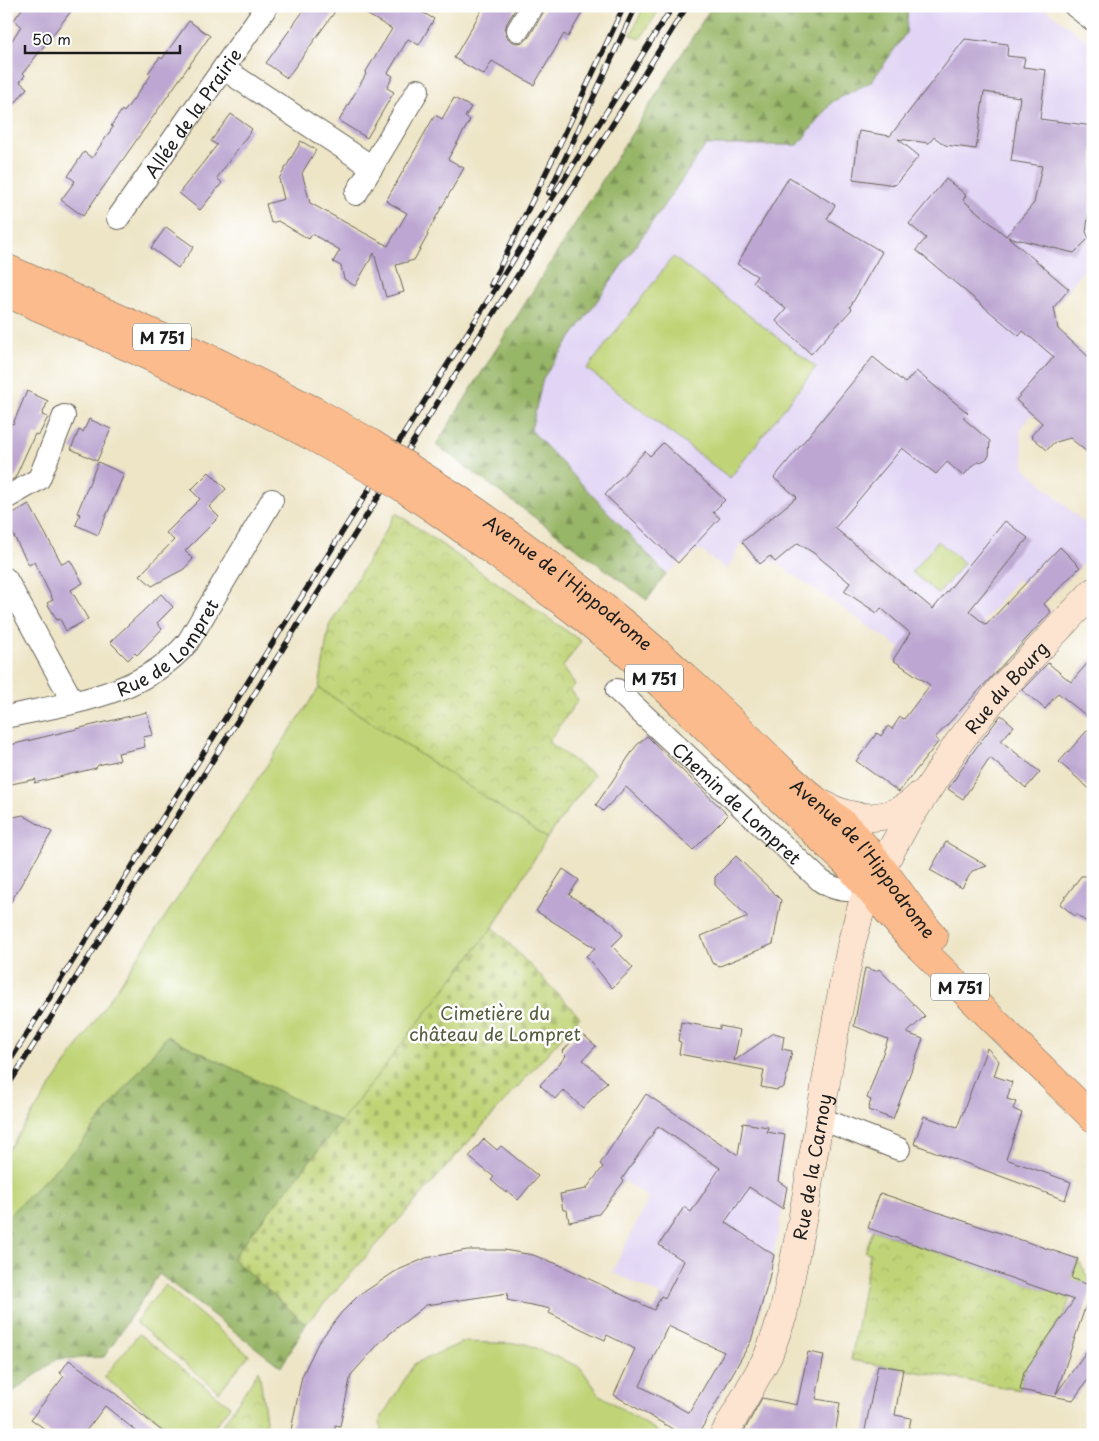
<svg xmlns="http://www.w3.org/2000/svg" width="1099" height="1441" font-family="'Playpen Sans',sans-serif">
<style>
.built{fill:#e1d4f4}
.green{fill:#c0d477;stroke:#6e784a}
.forest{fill:url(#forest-firs);stroke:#5a6942}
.cemetery{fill:url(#cemetery-stones);stroke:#6e784a}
.park{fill:url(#park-crowns);stroke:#6e784a}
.building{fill:#bda7d2;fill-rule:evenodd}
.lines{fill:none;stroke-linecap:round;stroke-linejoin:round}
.street-casing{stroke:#666258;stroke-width:24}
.secondary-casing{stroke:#666258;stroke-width:29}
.primary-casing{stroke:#666258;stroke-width:29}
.street{stroke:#fff;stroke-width:22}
.secondary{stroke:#fde4d1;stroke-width:28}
.primary{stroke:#fbbb8c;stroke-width:28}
.rail-casing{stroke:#1c1c1c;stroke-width:5.5}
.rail{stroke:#fff;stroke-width:4;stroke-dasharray:11;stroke-linecap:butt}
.primary-bridge-casing{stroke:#666258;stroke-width:29;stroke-linecap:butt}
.primary-bridge{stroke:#fbbb8c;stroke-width:28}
.labels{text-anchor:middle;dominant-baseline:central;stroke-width:5;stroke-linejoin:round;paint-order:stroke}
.shield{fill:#fff;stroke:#606060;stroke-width:1}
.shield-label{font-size:16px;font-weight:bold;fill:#1c1c1c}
.street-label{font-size:18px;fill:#1c1c1c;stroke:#fff}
.park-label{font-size:18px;fill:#555c3c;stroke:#fff}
</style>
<defs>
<pattern id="forest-firs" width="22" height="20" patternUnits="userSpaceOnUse" patternTransform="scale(1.25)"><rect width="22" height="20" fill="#98b668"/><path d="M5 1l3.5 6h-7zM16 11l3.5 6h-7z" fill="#7b9355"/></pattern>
<pattern id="cemetery-stones" width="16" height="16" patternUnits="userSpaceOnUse" patternTransform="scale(1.25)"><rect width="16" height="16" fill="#c0d477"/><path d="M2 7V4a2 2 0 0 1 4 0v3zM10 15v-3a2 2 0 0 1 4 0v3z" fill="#a4b566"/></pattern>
<pattern id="park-crowns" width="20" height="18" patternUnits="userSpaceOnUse" patternTransform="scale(1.25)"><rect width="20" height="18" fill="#c0d477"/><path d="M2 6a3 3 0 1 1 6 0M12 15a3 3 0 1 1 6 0" fill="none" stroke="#a4b566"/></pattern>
</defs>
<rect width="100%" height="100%" fill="#fff"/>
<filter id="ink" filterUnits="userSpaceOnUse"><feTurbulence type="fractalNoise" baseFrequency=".02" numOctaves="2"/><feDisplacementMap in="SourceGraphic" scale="10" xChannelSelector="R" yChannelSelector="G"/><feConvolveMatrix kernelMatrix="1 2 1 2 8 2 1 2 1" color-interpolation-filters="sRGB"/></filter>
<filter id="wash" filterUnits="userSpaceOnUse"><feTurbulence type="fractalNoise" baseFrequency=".0096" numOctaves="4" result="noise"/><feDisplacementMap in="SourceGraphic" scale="20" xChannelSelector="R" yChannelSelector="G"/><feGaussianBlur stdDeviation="1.12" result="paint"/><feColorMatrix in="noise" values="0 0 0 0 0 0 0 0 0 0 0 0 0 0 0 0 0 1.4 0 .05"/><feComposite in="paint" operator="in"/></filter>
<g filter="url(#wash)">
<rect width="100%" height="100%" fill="#eee5c7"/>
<!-- built -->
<path class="built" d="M908,6H1042L1093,45V258L1054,307L1057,328L1073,365L1020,429L1025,468L1093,531V553L1080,567L1060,547L1023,583L1017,579L941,676L775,562L760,564L742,542L727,570L699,549L666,574L531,430L543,378L706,145H798L832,102L872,81L906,33Z
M646,1094L787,1187L768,1283L752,1339L612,1272L649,1198L600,1164Z"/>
<!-- green -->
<path class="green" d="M644,6H662L640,39L631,35Z
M673,257L816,367L730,478L587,369Z
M938,541L964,563L938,594L912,572Z
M319,688L547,838L493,927L341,1122L167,1036L78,1147L6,1218V1153Z
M165,1285L249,1355L219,1392L135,1322Z
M139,1334L230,1406L208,1435H177L104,1377Z
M463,1342L526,1344L580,1367L600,1395L663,1435H381L380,1420L414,1364Z"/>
<!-- forest -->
<path class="forest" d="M712,6H908L906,33L872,81L832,102L798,145H706L543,378L531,430L666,574L647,600L436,445Z
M167,1036L341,1122L232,1258L306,1324L281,1367L159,1274L104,1357L57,1359L6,1397V1218L78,1147Z"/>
<!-- cemetery -->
<path class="cemetery" d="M493,927L580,1017L306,1324L232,1258L341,1122Z"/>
<!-- park -->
<path class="park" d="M396,513L581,641L563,667L575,684L571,690L578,700L548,742L594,775L547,838L319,688L329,626Z
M873,1230L1064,1296L1078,1259L1092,1286L1076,1280L1065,1313L1024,1372L1020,1390L851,1360L870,1253L865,1252Z
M259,1370L268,1435H216Z"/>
<g id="blocks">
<!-- building -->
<path class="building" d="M24,6H75L23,73L25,75L20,82L27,88L6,115V50L21,26L14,20Z
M298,6H339L287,78L266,63L304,10Z
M353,6H412L434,19L419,45L408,39L388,73L393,76L387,88L394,92L367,138L339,121L366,74L365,73L392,29Z
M484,6H517L507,23L505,30L507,37L511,41L517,43L524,42L529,37L543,13L545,6H586L568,37L564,34L534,85L492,61L484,75L454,58Z
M189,21L210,36L83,216L61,200L75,181L68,176L84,152L92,158L113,127L111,126L122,110L124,112L151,75L148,73L160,57L162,59Z
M965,39L1008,44L1007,56L1025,58L1023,67L1046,70L1040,119L1093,126V184L1086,232L1089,238L1074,253L1008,237L1069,289L1054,307L1058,329L1093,361V457L1070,438L1053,443L1047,450L1031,436L1042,423L1016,400L1054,357L1023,331L1019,336L916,250L926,238L909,224L946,179L966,195L963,200L1006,236L1034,203L1042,166L1011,161L1020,97L984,92L976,149L945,145L934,137L929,143L898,139L919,156L895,185L853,179L859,131L890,136Z
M454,98L471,107L465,117L470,120L448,159L464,168L427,233L428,235L414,260L396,265L404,292L386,297L374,253L355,286L344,279L341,266L333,262L340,250L312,234L309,239L278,221L271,223L266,204L284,199L279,179L301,141L316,150L302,173L310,203L388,246L407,213L386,201L435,115L442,119Z
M231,114L252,129L217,178L222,183L200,210L179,193L217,145L211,141Z
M789,177L835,205L827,219L882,252L850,307L852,309L811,354L776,321L786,309L753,282L757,276L737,264Z
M166,227L194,247L178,268L151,248Z
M873,357L905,383L916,371L968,413L963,418L990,441L989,456L985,460L974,464L963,476L947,462L936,474L902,448L835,528L933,609L1005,521L1028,538L969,611L986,625L1060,547L1080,567L1044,604L1051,612L935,738L939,741L899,792L856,761L877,733L881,736L888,726L892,729L900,717L904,719L930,685L893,660L910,633L881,608L877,613L844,591L850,583L815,554L798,543L775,562L770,556L760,564L742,542L797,497L774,478Z
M27,391L48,401L42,415L48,417L39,435L35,434L15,478L6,483V421L13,424Z
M89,419L111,429L97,461L71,449L79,430L83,432Z
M663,443L725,500L713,512L720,518L678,563L605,495L645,451L650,456Z
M98,462L124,474L98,535L76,525L80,514L77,513Z
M209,472L226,489L209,507L219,517L185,551L193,559L184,569L152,586L140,575L174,540L166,533L200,499L191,490Z
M29,504L62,564L70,560L83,583L71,590L88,619L66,631L60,619L57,620L47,603L53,600L34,562L29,565L10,529L14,527L8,516Z
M161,594L173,607L157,623L162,629L137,655L135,653L128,660L110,642Z
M1093,657V721L1058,693L1045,709L1022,690L1048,663L1071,682Z
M147,712L153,735L143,737L145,747L118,753L120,760L98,765L96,768L34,783L36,779L6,785V746Z
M1001,715L1014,726L1001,741L1040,772L1026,788L990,758L963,799L948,789L975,749Z
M1093,724V792L1059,762Z
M647,736L728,815L693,850L626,787L603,811L596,805L636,746Z
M23,815L52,832L6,910V829L14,817Z
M946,842L987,866L972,871L962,888L930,870Z
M736,856L781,900L773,944L720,966L712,963L701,936L748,917L715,885V877Z
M563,869L579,880L569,895L612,922L623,935L612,946L633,968L612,988L586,956L595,948L536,911Z
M1081,876H1093V927L1076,914L1075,916L1060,904Z
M865,968L876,971L879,969L925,1016L907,1033L923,1039L893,1119L868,1110L871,1100L867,1098L888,1039L854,1026Z
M681,1022L720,1029V1026L740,1030L734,1061L774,1033L784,1036L782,1049L792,1051L784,1087L777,1090L761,1087L764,1070L679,1054L681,1042L678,1041Z
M580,1032L596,1046L583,1060L607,1082L583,1108L563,1090L555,1099L540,1085L566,1056L562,1052Z
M987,1048L999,1061L994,1076L1012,1082L1007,1099L1016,1102L1013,1109L1022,1113L1006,1159L1071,1182L1065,1200L914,1144L924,1116L957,1128Z
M646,1094L738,1155L743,1123L768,1127L767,1132L785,1135L778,1181L787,1187L783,1209L749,1187L725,1222L774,1255L768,1283L751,1341L698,1435H683L614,1395L635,1349L607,1335L605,1340L594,1335L549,1313L551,1309L507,1300L508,1293L426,1305L383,1339L351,1375L340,1426L335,1425V1435H290L302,1376L318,1343L341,1313L358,1296L396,1271L426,1258L467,1250H504L533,1255L560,1265L654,1310L661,1296L665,1298L684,1261L659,1245L684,1207L691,1212L720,1168L658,1126L622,1179L624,1181L599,1214L590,1216V1218L569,1222L567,1210H563L560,1194L586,1189L603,1167L600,1164ZM668,1326L724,1352L689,1413L640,1386Z
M484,1139L497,1150L501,1146L538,1176L518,1200L507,1191L506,1193L491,1180L494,1177L469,1157Z
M880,1193L1078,1259L1071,1278L1086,1284L1091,1277L1093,1278V1284L1056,1394L1093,1342V1373L1073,1400L1020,1390L1024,1372L1074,1300L868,1228Z
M808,1352L824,1355L816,1399L840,1403L835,1435H755L744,1431L762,1398L797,1405Z
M69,1360L112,1391L167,1435H141L105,1406L83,1435H53L31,1419L64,1376L60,1373Z
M878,1365L903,1369L895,1415L911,1418L908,1435H864Z"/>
</g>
</g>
<g filter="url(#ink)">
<use href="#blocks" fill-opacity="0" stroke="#666258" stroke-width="1"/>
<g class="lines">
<!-- street casing -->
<g class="street-casing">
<g id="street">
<path d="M1075,6L1093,20"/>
<path d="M518,30L532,6"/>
<path d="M224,69L372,167L418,90"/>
<path d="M356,194L372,167"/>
<path id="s1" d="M118,218L267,6"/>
<path d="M6,498L39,479L64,416"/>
<path d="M6,579L73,702"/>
<path id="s2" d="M617,690L821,881C837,892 850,891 869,889"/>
<path id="s3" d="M6,717C69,703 144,695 188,642L272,500"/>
<path d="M819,1118L899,1149"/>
</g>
</g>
<!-- secondary casing -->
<g class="secondary-casing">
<g id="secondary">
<path d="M822,804C855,822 892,824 920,795"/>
<path id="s4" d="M724,1435L768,1356L783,1315L802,1221L837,1018L852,941L863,902L907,821L959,742L1001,689L1093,592"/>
</g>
</g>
<!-- primary casing -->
<g class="primary-casing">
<g id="primary">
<path d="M6,268L211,359L315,411"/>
<path d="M6,293C109,338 212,383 311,436"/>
<path id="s5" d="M457,498C541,556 623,618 697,688C727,715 755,744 784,772C807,795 833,812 855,835C884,867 906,904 934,937"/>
<path d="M448,519L572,609L625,652L670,693L847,864L913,941L1093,1118"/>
</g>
</g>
<!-- street -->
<use href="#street" class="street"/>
<!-- secondary -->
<use href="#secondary" class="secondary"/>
<!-- primary -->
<use href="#primary" class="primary"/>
<!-- rail casing -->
<g class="rail-casing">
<path id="rail" d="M549,193L636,6
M491,285L557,150L624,6
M6,1067L673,6
M6,1089L687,6"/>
</g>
<!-- rail -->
<use href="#rail" class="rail"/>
<!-- primary-bridge casing -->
<g class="primary-bridge-casing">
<path id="primary-bridge" d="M315,411L371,443L457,498
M311,436L403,488L448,519"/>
</g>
<!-- primary-bridge -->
<use href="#primary-bridge" class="primary-bridge"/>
</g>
</g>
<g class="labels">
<!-- shield labels -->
<g class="shield">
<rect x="133" y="323.5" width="58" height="27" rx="4"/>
<rect x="625" y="664.5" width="58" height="27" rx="4"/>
<rect x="931" y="973.5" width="58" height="27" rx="4"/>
</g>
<g class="shield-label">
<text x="162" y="337">M 751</text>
<text x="654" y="678">M 751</text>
<text x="960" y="987">M 751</text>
</g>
<!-- street labels -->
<g class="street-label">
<text stroke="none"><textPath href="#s1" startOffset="129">Allée de la Prairie</textPath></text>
<text stroke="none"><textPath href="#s5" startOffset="140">Avenue de l'Hippodrome</textPath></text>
<text stroke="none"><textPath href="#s3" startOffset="182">Rue de Lompret</textPath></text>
<text stroke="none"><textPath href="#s4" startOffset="814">Rue du Bourg</textPath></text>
<text stroke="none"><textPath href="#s2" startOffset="165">Chemin de Lompret</textPath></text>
<text stroke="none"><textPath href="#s5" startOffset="545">Avenue de l'Hippodrome</textPath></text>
<text stroke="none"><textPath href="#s4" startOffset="285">Rue de la Carnoy</textPath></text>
</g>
<!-- park labels -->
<g class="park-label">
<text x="495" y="1012">Cimetière du<tspan x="495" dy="21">château de Lompret</tspan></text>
</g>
</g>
<!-- margin -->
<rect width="1099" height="1441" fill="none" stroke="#fff" stroke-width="25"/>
<!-- scale -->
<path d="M25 45v8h155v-8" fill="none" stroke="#1c1c1c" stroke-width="2.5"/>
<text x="32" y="45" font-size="15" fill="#1c1c1c" stroke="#ffffff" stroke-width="4" paint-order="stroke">50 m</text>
</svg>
